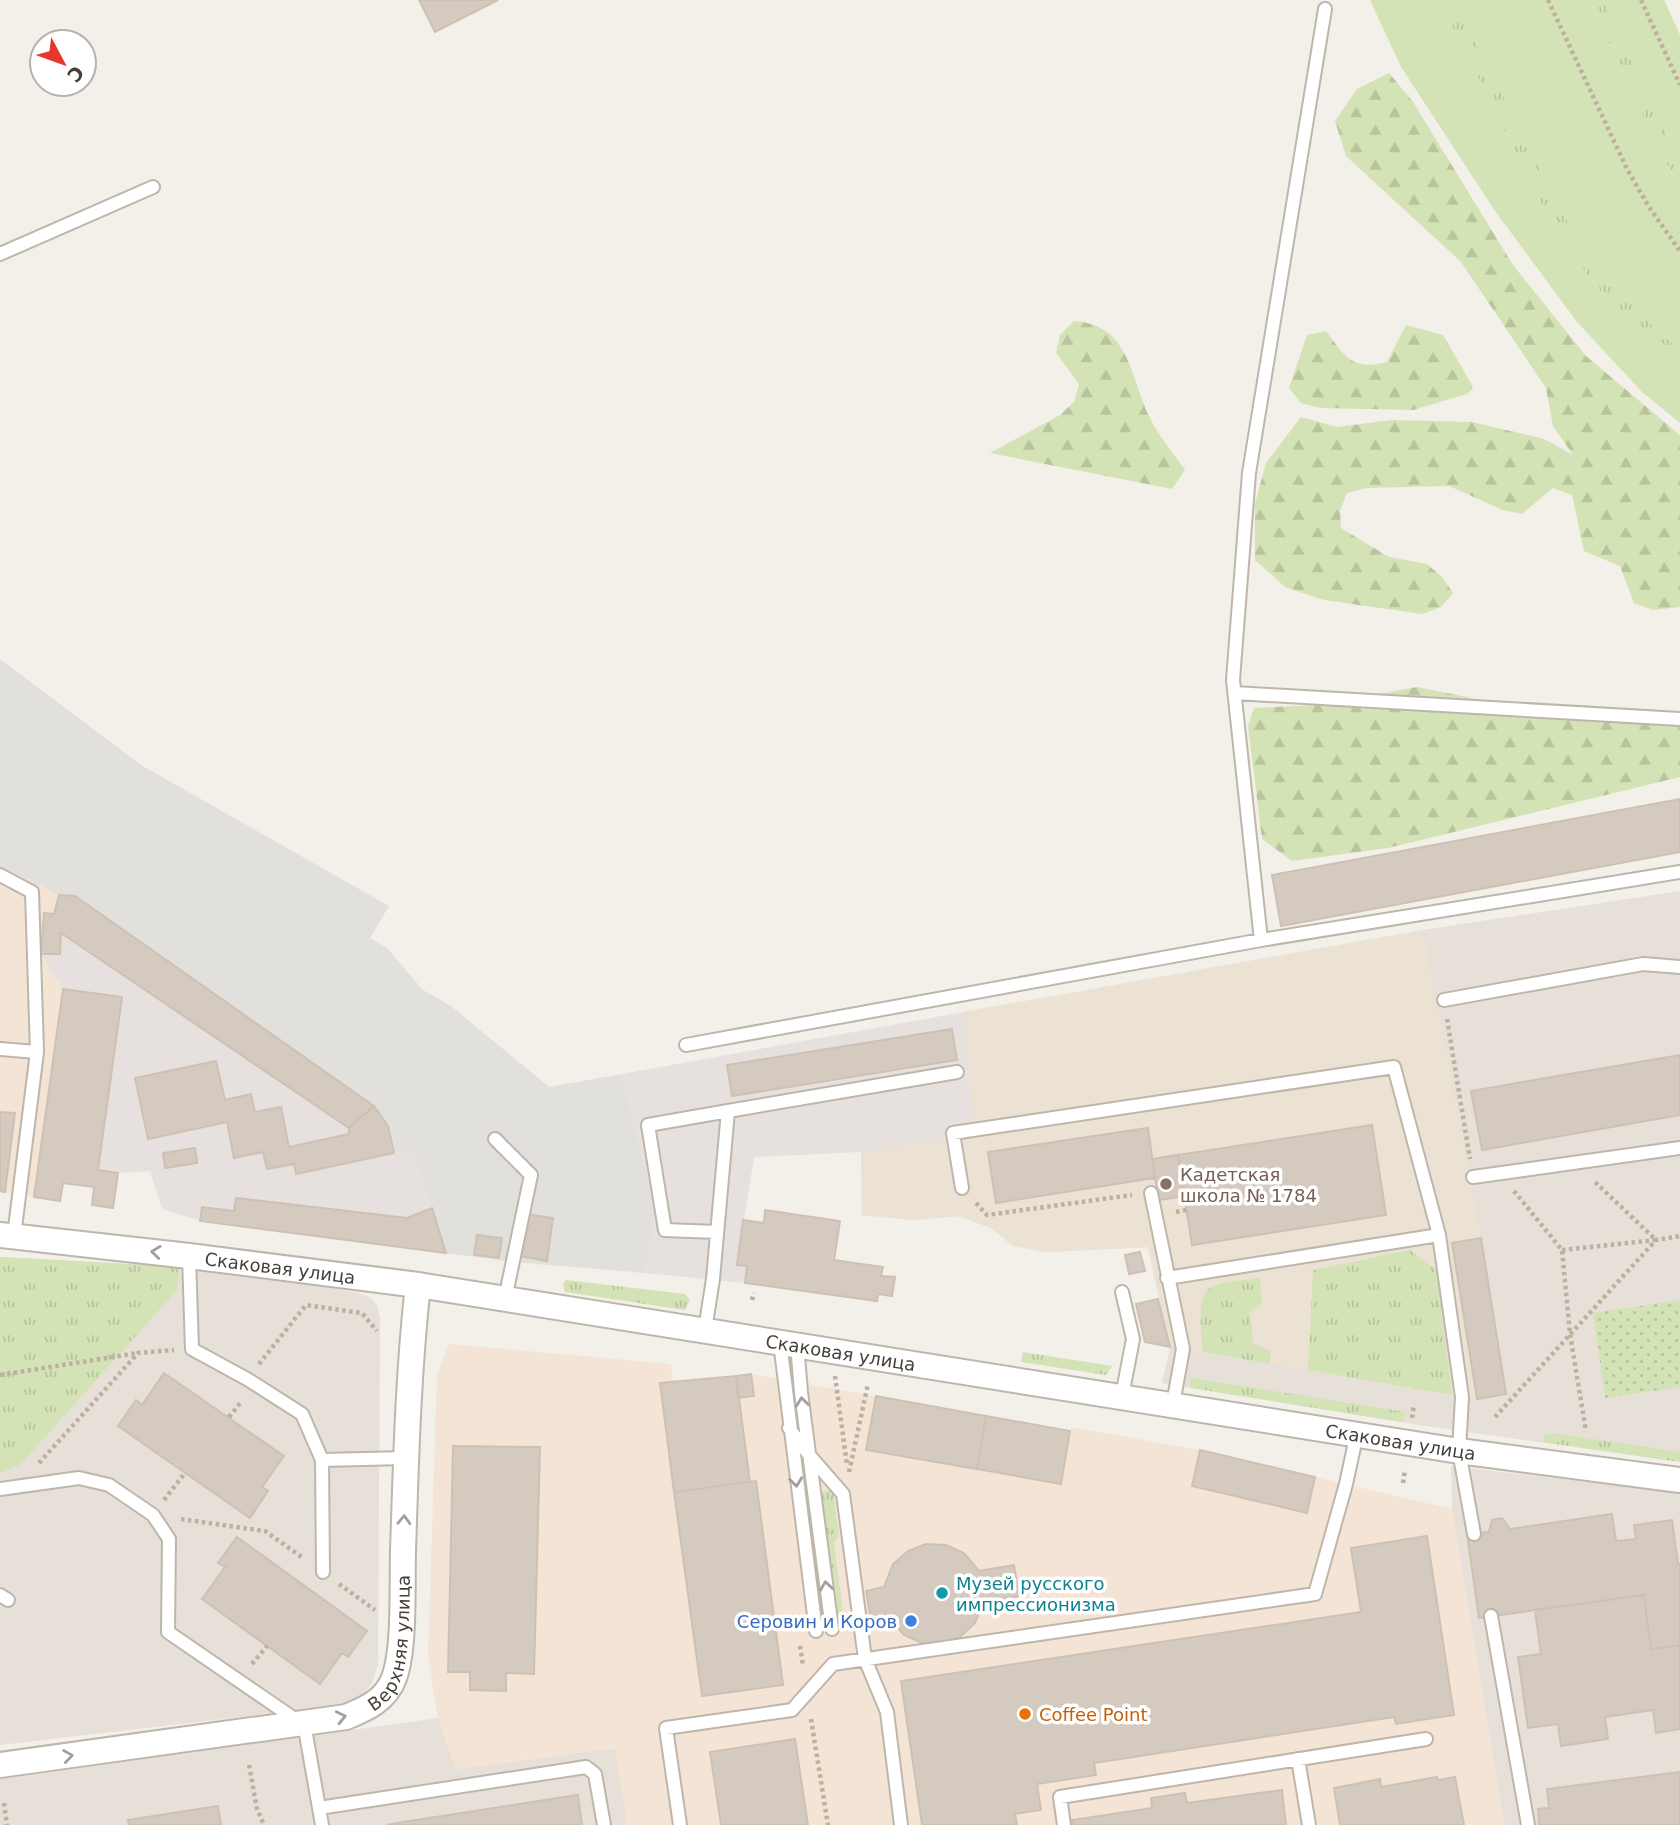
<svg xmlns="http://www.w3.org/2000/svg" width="1680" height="1825" font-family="'DejaVu Sans',sans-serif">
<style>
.residential{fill:#e6e0d8}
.commercial{fill:#f3e4d6}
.industrial{fill:#e6e1de}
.education{fill:#ebe2d4}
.grass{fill:url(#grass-tufts)}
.forest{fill:url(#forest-firs)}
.park{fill:url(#park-dots)}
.pitch{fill:#d4e3b6}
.parking{fill:#e2e0dd}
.building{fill:#d4cac0;stroke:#cec1b3;stroke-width:2}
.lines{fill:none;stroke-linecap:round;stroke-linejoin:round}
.lane-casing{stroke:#beb6ac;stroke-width:16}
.street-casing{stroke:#beb6ac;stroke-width:28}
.path{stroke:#beb09f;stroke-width:4.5;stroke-dasharray:3.5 3.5;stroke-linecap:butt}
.lane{stroke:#fff;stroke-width:12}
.street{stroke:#fff;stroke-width:24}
.oneway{stroke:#a29f9c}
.education-dot{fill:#8d6e63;stroke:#fff;stroke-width:2.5}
.culture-dot{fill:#0f9aa8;stroke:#fff;stroke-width:2.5}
.shop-dot{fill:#3f7fe0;stroke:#fff;stroke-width:2.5}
.food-dot{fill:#e8710a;stroke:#fff;stroke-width:2.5}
.labels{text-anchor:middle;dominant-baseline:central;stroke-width:7;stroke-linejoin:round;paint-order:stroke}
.education-label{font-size:18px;fill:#785e54;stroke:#fff;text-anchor:start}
.street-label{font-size:18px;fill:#463f38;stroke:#fff}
.culture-label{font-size:18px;fill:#0d838f;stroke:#fff;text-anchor:start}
.shop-label{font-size:18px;fill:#366cbe;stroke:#fff;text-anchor:end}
.food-label{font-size:18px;fill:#c56008;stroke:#fff;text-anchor:start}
</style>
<defs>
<pattern id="grass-tufts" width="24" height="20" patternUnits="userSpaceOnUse" patternTransform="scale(1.75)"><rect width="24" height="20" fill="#d4e3b6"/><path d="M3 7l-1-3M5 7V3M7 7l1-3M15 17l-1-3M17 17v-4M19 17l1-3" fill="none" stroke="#b7c49d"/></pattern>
<pattern id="forest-firs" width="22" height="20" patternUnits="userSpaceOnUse" patternTransform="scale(1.75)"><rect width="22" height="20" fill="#d4e3b6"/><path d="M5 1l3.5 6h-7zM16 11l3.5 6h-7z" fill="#b7c49d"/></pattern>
<pattern id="park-dots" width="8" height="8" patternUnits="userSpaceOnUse" patternTransform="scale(1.75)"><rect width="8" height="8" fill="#d4e3b6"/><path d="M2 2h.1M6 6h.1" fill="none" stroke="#b7c49d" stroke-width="1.8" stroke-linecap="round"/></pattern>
</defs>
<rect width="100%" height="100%" fill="#f3efe9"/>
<!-- residential -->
<path class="residential" d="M1680,891V1462L1412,1424L1162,1383L1170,1347L1148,1247L1046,1252L1013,1246L991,1228L959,1216L914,1220L862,1215L861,1152L974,1123L964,1012L1423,930Z
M0,1257L213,1268L358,1293L371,1298L377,1305L380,1320L378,1665L372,1683L360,1698L344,1705L0,1745Z
M1451,1466L1680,1493V1825H1504L1452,1509Z
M438,1718L456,1769L616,1748L627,1825H0V1779Z"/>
<!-- commercial -->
<path class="commercial" d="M0,866L59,895L41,954L63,989L34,1197L0,1191Z
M449,1344L671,1364L673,1382L751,1374L1070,1431L1071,1427L1200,1450L1452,1509L1504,1825H627L615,1748L456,1769L438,1718L428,1657L437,1374Z"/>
<!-- industrial -->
<path class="industrial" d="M59,895L75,896L374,1106L388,1126L394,1153L413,1148L446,1253L200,1221L162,1209L150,1171L118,1173L98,1170L122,997L63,989L41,954L44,913L54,914Z
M964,1012L974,1123L949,1127L943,1139L861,1152L754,1157L737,1265L747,1266L745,1283L645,1273L656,1210L622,1074Z"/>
<!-- education -->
<path class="education" d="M1423,930L1481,1238L1506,1394L1477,1399L1462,1397L1170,1347L1148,1247L1046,1252L1013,1246L991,1228L959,1216L914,1220L862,1215L861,1152L942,1139L949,1127L974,1123L964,1012Z"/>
<!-- grass -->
<path class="grass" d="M1439,0H1456L1559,208L1587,251L1620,292L1656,329L1680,349V368C1642,335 1606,301 1576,260C1548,221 1527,177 1506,134C1484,90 1462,45 1439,0Z
M1589,0H1603L1680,163V188L1660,152Z
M1410,1250L1436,1270L1452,1395L1308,1370L1313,1270Z
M0,1257L179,1267L177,1290L20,1465L0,1473Z
M1260,1278L1262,1303L1250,1313L1253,1344L1270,1350V1364L1203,1352C1202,1337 1195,1297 1210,1288C1220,1281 1247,1280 1260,1278Z
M566,1280L685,1294L690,1300L685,1310L565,1292L563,1283Z
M1023,1352L1112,1366L1106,1375L1021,1362Z
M1192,1378L1406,1412L1402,1422L1191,1388L1189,1380Z
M1553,1433L1680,1452V1462L1543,1442L1544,1435Z
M833,1490L839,1536L834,1543L845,1627L840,1628L822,1491Z"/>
<!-- forest -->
<path class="forest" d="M1389,73L1413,102L1513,265L1586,356L1680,435V607L1653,610L1634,603L1620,566L1584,551L1572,495L1553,488L1522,514L1503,510L1449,486L1367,488L1347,493L1340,510L1341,528L1389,557L1427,564L1443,578L1453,593L1441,607L1422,614L1324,600L1285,587L1255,560V504L1266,463L1301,417L1337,427L1392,420L1472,422L1544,439L1573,455L1553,426L1546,388L1461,262L1346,156L1335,121L1357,89Z
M1074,321C1132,325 1130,380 1151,420C1160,438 1174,454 1185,470L1172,489L990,453L1060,415L1074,402L1079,384L1056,353L1060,335Z
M1406,325L1443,335L1473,387L1467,394L1413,410L1320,408L1301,403L1289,388L1307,335L1326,331C1346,357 1351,371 1387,362Z
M1417,687L1521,708L1680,715V777L1388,848L1292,861L1262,839L1248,726L1254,708L1318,705Z"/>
<!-- park -->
<path class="park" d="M1680,1300V1387L1605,1398L1593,1313Z"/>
<!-- pitch -->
<path class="pitch" d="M1370,0H1439C1462,45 1484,90 1506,134C1527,177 1548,221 1576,260C1606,301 1642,335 1680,368V423L1642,392L1577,322L1495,211L1401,67Z
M1456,0H1589L1660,152L1680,188V349L1656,329L1620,292L1587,251L1559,208Z
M1603,0H1664L1680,35V163Z"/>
<!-- parking -->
<path class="parking" d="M0,659L141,765L389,906L370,938L387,948L423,990L451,1006L549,1087L622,1074L656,1210L645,1273L513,1262L446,1253L413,1149L394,1153L388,1126L374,1106L75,896L59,895L0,866Z"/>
<!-- building -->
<path class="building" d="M419,0H498L435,32Z
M1680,799V852L1281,926L1272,875Z
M59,895L75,896L374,1106L349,1128L61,933L60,954H41L44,913L54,914Z
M63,989L122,997L98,1170L118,1173L113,1208L92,1205L94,1187L63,1183L60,1201L34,1197Z
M952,1029L957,1060L732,1096L727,1065Z
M1680,1055V1115L1482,1150L1471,1091Z
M216,1061L225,1100L251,1094L255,1112L281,1107L289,1147L349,1134V1128L374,1106L388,1126L394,1153L296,1174L294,1164L267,1169L263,1152L234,1158L227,1122L148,1139L135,1078Z
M0,1112L15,1113L5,1192L0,1191Z
M1372,1125L1386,1215L1192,1245L1178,1155Z
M1148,1128L1155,1178L996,1203L988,1152Z
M195,1148L197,1163L165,1168L163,1153Z
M1178,1155L1184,1196L1159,1200L1152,1159Z
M236,1198L407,1218L432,1208L446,1253L200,1221L202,1207L234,1211Z
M765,1210L840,1221L834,1260L883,1267L881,1276L895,1277L892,1296L878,1294L877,1301L745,1283L747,1266L737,1265L743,1220L764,1223Z
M527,1214L553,1218L547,1261L520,1256Z
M477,1235L502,1238L499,1258L474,1255Z
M1481,1238L1506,1394L1477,1399L1452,1243Z
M1140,1252L1145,1271L1129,1274L1125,1255Z
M1158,1299L1170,1347L1145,1342L1136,1304Z
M164,1373L284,1456L262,1487L268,1491L250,1518L118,1426L136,1400L142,1405Z
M751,1374L754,1396L738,1398L736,1376Z
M736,1376L750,1482L674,1492L660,1383Z
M876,1396L986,1416L977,1469L866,1450Z
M986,1416L1070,1431L1061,1484L977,1469Z
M453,1446L540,1447L534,1674L506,1673V1691L470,1690V1672H448Z
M1200,1450L1315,1477L1307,1513L1192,1486Z
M756,1481L783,1685L702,1696L674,1492Z
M1612,1514L1616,1541L1636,1539L1634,1525L1672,1520L1678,1564H1680V1645L1651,1649L1644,1595L1479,1618L1467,1534L1489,1532L1492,1520L1502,1518L1510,1529Z
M1427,1536L1454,1715L1396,1724L1394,1717L1094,1763L1096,1775L1037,1784L1041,1810L1015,1814L1017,1825H922L901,1681L1361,1612L1351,1548Z
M237,1537L367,1631L348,1657L342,1653L320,1684L202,1599L225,1567L218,1563Z
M926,1544L946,1545L964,1553L979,1571L1014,1565L1019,1596L984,1602L975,1623L960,1637L942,1644L922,1643L904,1635L889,1618L871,1621L866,1591L884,1587L893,1564L908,1551Z
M1644,1595L1651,1649L1680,1645V1729L1656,1733L1653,1710L1605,1717L1608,1739L1561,1746L1558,1724L1528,1728L1518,1657L1541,1654L1535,1610Z
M795,1739L808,1825H721L710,1752Z
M1680,1772V1825H1539L1538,1809L1549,1808L1547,1789Z
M1437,1777L1438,1780L1455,1777L1464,1825H1340L1334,1788L1380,1779L1381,1787Z
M1282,1790L1286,1825H1073L1072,1820L1152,1808L1151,1798L1185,1793L1187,1803Z
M578,1795L582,1825H387L397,1823Z
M218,1806L221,1825H129L128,1820Z"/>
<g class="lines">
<!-- lane casing -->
<g class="lane-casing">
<path id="lane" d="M0,254L153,187
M1235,693L1680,719
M0,875L32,892L37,1052L14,1236
M1261,940L1233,680L1249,473L1325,9
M1444,1000L1643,964L1680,967
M686,1045L1261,940L1680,872
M0,1049L37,1052
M495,1139L531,1175L505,1299
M1473,1177L1680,1148
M962,1188L953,1133L1394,1067L1439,1235L1462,1397L1459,1451L1474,1534
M1151,1193L1183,1349L1173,1404
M717,1232L665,1230L648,1125L728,1111
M189,1256L192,1349L247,1379L302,1414L322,1460L323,1572
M1167,1278L1439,1235
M1122,1292L1133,1339L1122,1396
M705,1330L713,1279L728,1111L957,1072
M780,1342L816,1631
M797,1344L801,1392L832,1629
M789,1428L809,1455L843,1494L865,1659L887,1712L901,1825
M322,1460L406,1458
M0,1489L79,1478L109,1485L153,1515L169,1539L168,1632L299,1722
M0,1595L8,1600
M1491,1616L1528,1825
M304,1723L322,1825
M1298,1759L1309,1825
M319,1808L586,1767L595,1774L604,1825
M680,1825L666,1728L792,1710L833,1664L1315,1594L1346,1484L1357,1433
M1064,1825L1060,1797L1426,1739"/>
</g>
<!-- street casing -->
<g class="street-casing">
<g id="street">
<path id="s1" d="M0,1235L189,1256L418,1285L1459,1451L1680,1480"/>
<path id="s2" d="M0,1765L346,1717C366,1709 386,1700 394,1678C405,1649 402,1584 403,1551C406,1462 408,1374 418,1285"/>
</g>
</g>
<!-- path -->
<path class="path" d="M1548,0L1627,169L1649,207L1680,251
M1641,0L1680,85
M1447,1019L1470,1159
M1514,1191L1562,1250L1570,1334L1586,1431
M976,1203L987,1215L1132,1195
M1176,1212L1186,1210
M1562,1250L1656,1240L1594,1181
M752,1300L754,1293
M259,1364L306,1305L362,1313L377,1331
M0,1375L138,1353
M835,1376L847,1465
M229,1417L242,1401
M1495,1417L1656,1240L1680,1236
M1412,1418L1414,1404
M39,1463L138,1353L174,1350
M849,1472L868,1384
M1403,1483L1405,1469
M164,1500L185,1473
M181,1519L265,1531L303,1558
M339,1584L375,1610
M800,1646L803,1665
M252,1664L267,1646
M811,1719L828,1825
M249,1765L257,1809L264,1825
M4,1803L7,1825"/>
<!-- lane -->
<use href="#lane" class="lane"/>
<!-- street -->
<use href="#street" class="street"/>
</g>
<!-- one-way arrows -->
<defs><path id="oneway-chevron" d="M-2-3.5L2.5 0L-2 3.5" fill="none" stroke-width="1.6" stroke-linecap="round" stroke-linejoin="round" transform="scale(1.75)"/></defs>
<g class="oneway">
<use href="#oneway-chevron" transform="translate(156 1252) rotate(-173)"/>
<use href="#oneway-chevron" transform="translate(802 1402) rotate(-97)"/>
<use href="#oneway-chevron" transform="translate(796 1482) rotate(83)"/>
<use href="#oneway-chevron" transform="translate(404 1520) rotate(-88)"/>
<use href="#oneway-chevron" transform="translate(826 1586) rotate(-98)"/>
<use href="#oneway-chevron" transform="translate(341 1717) rotate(-13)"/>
<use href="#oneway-chevron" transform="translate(68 1756) rotate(-8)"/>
</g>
<!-- markers -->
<circle class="education-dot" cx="1166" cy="1184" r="7"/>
<circle class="culture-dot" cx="942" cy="1593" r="7"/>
<circle class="shop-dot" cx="911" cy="1621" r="7"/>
<circle class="food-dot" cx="1025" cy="1714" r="7"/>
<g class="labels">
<!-- education labels -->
<g class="education-label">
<text x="1180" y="1174">Кадетская<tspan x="1180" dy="21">школа № 1784</tspan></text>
</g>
<!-- street labels -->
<g class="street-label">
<text stroke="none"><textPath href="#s1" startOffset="282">Скаковая улица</textPath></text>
<text stroke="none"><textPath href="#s1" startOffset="849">Скаковая улица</textPath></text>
<text stroke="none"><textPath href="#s1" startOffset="1416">Скаковая улица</textPath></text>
<text stroke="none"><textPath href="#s2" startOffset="446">Верхняя улица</textPath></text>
</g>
<!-- culture labels -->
<g class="culture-label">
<text x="956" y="1583">Музей русского<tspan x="956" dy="21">импрессионизма</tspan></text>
</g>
<!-- shop labels -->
<g class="shop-label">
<text x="897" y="1621">Серовин и Коров</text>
</g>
<!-- food labels -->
<g class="food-label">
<text x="1039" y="1714">Coffee Point</text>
</g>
</g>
<!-- north arrow -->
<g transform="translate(63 63) rotate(131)"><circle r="33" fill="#ffffff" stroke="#b5b2af" stroke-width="2"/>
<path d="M0-5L12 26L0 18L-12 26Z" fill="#e6362d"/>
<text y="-10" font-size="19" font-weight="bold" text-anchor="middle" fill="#463f38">С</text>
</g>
</svg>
